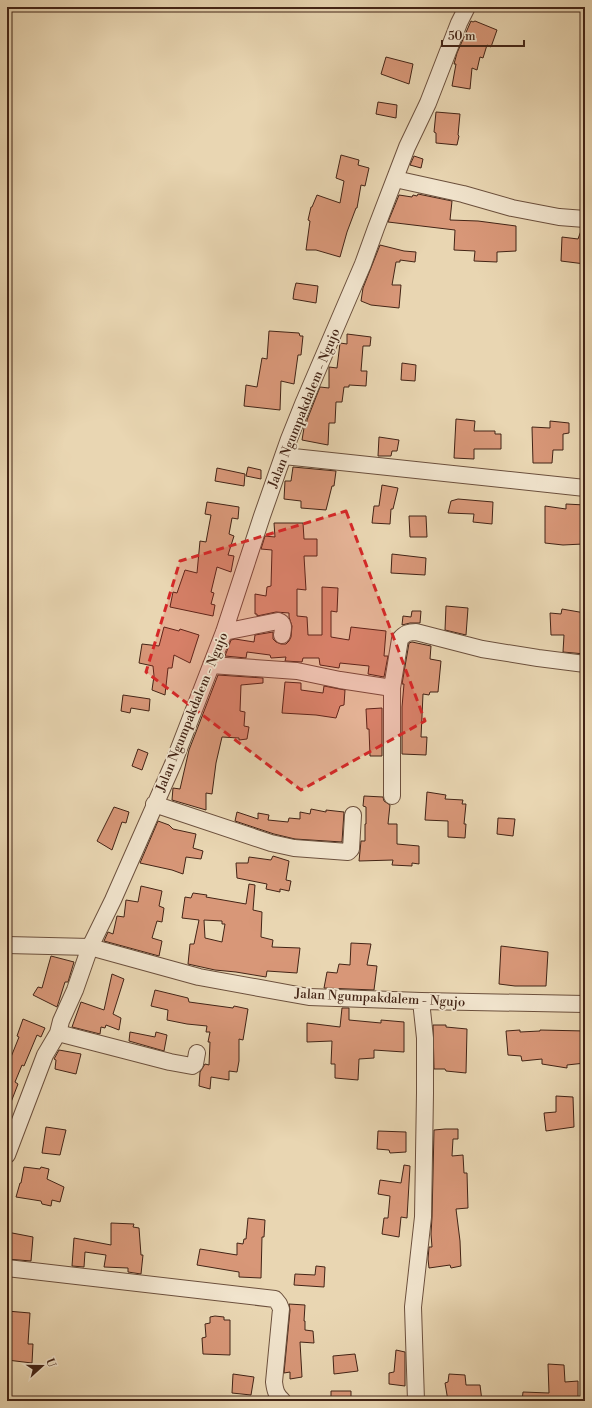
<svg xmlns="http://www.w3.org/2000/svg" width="592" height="1408" font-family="'Libre Bodoni',serif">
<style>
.building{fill:#d89778;stroke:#432416;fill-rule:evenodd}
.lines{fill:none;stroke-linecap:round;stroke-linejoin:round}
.minor-casing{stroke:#6c503d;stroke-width:18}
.minor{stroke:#f1e4cd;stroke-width:16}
.marked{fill:#d62828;fill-opacity:0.2;stroke:#d62828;stroke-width:3;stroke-dasharray:8 5;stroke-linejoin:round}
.labels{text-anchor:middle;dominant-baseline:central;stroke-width:3.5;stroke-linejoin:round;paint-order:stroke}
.street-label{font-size:13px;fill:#432416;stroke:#f1e4cd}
</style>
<rect width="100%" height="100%" fill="#e9d6b2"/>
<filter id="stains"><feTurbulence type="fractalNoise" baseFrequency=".005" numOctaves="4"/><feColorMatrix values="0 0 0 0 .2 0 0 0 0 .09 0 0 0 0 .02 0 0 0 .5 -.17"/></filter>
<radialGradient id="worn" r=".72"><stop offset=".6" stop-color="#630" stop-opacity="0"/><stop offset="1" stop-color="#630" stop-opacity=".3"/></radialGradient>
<!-- building -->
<path class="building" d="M471,21L473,22L475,21L497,30L491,47L487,45L483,58L480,57L477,70L472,68L470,89L452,86L456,64H454L457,53Z
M386,57L413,64L409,84L381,74Z
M378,102L397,105L396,118L376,114Z
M436,112L460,114L458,135L459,136L457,145L436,143V133L434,132Z
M341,155L359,160L358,165L369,168L365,186L361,185L357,208H356L347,232L340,257L316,250H306L310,221L308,220L311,207H312L317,195L340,203L344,181L336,178Z
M414,156L423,159L421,168L410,165Z
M418,194L452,201L450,220L478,221L516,226V251L497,252V262L474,261L475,251L454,250L455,230L388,222L399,195L412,197L413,195L417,196Z
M582,228H585V264L561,261L562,237L578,239Z
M380,245L404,251L416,252L415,262L400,260V262H396L392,285H401L399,308L371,305L361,301L363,288Z
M296,283L318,286L316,303L293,299L294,291Z
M269,331L299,333L300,336H303L301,355H298L294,384L281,381L280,410L244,406L246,385L257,387L262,358L267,359Z
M347,334L371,337L370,346H363L361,371H367L366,386L349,385V387H344L342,402H336L335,423H329L328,445L302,440L304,428H306L307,420L320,387L329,388V367L337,368L340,343L347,344Z
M402,363L416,365L415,381L401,380Z
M456,419L475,421L474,431H495V434H501V449H474V459L454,458Z
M550,421L569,423V433L563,434V450H553L552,463H533L532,427L550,428Z
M379,437L399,440L397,451H392L391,456H378Z
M248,467L261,470V479L246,476Z
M293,467L336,471L334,486H332L326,510L301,508V501L284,499L285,481H291Z
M217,468L245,474L244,486L215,481Z
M382,485L398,488L393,509H391L390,524L372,523L374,506H379Z
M458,499L493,502L492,524L473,522L474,514L448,513L451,501Z
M207,502L239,507L238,519L232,518L229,534L234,536L228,555L234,556L231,572L217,567L211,592L214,593L211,604L215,605L213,616L170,607L173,592L177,593L185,570L197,573L200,541L206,542L211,515L205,514Z
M566,504L585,505V534H583V544L563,545L545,543V506L566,509Z
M409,516H426L427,537H410Z
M274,523H303L304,539H317V556H304L306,590L297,589V616L307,617L308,635H322V587L338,588L337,612L331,611V637L349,640L351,627L386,631L384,656H388L384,677L368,674L369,666L340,663L339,668L320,665L319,658H303L302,662L285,661L286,657L271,658L270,655L247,652L246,658L225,656L231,640L235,639L254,642L255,635L273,632V639L276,642L281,644H286L289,641L291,637L292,626L289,617V613L276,612L257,616V614H255V594L266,596L267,587L271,586L272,550L261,549L265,536L275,537Z
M392,554L426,558L425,575L391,573Z
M446,606L468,608L466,635L445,630Z
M562,609L585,613V654L563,652L564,635H551L550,613L561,614Z
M412,611H421L420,623H410L402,625L403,616L411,617Z
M164,627L179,631L180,629L199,635L190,663L174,655L172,668H168L165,695L152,690L154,676L153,666L139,663L142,644L159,646Z
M412,642L431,646L430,659L441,661L438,692H430L429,695L423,694L421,737H427L426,755L402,754V707L404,684H402L409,643Z
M218,675L263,678V683L241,685L240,711L245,712L244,726L249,727L247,739L239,740V738L222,737L216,763L212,794L206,793V810L172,800L173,788L180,789L189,750Z
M285,682L301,683V690L323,693L324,686L345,690L344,705L340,706L336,718L316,715L282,713Z
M123,695L150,699L149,711L131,708L130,713L121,711Z
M382,708V756H370L369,729H367L366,709Z
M138,749L148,753L142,770L132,766Z
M427,792L446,795L445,799L463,800L462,804H466L464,824H466L465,838L448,837V821L425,820Z
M364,796L383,797L384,801L390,805L388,824H397V844L419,846V864L412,863V866L392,865L393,860L359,861L361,841H365V824H366V807L363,806Z
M114,807L129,812L126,823L122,822L112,850L97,841Z
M311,809L326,812V810L344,812L342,842L295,839L274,834L235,821L237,812L258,819V813L269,815L268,820L288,822L289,818L300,819V812L310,814Z
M498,818L515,819L513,836L497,834Z
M158,821L169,825L173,829L196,834L193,848L203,851L201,859L186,857L183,874L172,870L140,863Z
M273,856L289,861L286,880L291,881L289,891L280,889V892L266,889L267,884L237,878L236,863H248L249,857L271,860Z
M249,884L255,885L253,910L262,912L261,937L273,940L272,947L300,948L297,973L267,971L266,977L236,972L215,970L188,964L190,944H194L199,920L182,918L185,897L191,898L193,893L207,895L206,897L246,904ZM204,920L222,921V924H225L222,942L205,938Z
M141,886L162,891L159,906L164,908L162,922L157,921L152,938L162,941L159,956L104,941L108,932L113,934L117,916L124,917L126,900L138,902Z
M351,943L371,944L367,965L377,966L374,990L324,988L327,972L337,973L339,964L350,965Z
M501,946L548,952L546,986H515L499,984Z
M51,956L74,962L68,982H65L57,1007L33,995L38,987L42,988Z
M112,974L124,979L113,1014L121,1018L119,1030L106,1025L105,1028L101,1027L100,1034L72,1027L81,1002L104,1010Z
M155,990L188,998L189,1002L233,1008L234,1006L248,1009L243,1040L239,1039V1061L237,1072L229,1071V1080L211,1077L210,1089L199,1086L200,1072L205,1064L209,1065L210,1042H208L210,1032H206L207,1026L187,1024L167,1020L168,1010L151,1006Z
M342,1008H349V1020L381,1023V1020L404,1022V1052L374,1050V1058L359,1059L358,1080L335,1078V1064H331L332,1041L307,1042V1023L340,1027Z
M23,1019L45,1028L41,1037L37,1035L24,1066L22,1065L15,1082L18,1084L8,1110L7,1056L11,1057L19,1037L17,1036Z
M433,1025H446V1027L467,1029L466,1073L446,1071L445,1069H434Z
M520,1030V1032L540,1031V1030L585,1031V1063L567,1065V1068L542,1064V1059L522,1061L521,1056L508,1055L506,1031Z
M130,1032L155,1037L156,1032L167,1035L164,1051L129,1041Z
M59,1050L81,1054L76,1074L55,1069L56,1060L54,1059Z
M556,1096L573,1097L574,1127L546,1131L544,1113L556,1112Z
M46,1127L66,1130L60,1155L42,1153Z
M445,1129H458V1139H453L452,1156L463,1155L464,1173H467L468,1208L456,1209L460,1241L461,1266L451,1268L450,1265L429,1268L428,1259L429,1247H432L431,1234L432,1217L434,1130Z
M378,1131L406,1132V1152L390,1153L389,1150L377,1149Z
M404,1165L410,1166L407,1218L401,1217L399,1237L382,1234L384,1218H388L390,1196L378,1194L380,1180L401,1183Z
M24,1167L40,1169L41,1167L49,1169L47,1179L64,1187L60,1202L52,1200L51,1206L42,1204L41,1201L16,1197L20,1183H21Z
M248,1218L265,1220L264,1237H262L261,1278L239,1277V1272L197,1265L200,1249L237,1255V1243L243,1244L244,1239H246Z
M111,1223L134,1224L133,1227L139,1228L141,1255H143L141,1274L128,1272V1268L104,1267L106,1255L85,1252L84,1267L72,1266L74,1238L111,1245Z
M7,1232L33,1237L31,1261L7,1259Z
M316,1266L325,1267L324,1287L294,1285L295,1274L315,1275Z
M289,1304L305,1305L304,1321H305V1330L313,1331L314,1343L300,1342L302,1377L290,1379V1372L284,1373L290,1310Z
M7,1311L30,1313L28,1344H33L32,1363L7,1360Z
M215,1316L224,1317V1320H230V1355L203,1354L202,1338L206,1337L205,1324L210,1323V1317Z
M396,1350L405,1352V1386L389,1384V1373L394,1372Z
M355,1354L358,1371L334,1374L333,1356Z
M548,1364L564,1365L565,1382L578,1381V1401H522L523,1392L549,1393Z
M233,1374L254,1377L251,1395L232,1393Z
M449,1374L465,1375L466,1385H480L482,1401H448L445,1383L448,1382Z
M331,1391H351V1401H331Z"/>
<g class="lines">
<!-- minor casing -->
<g class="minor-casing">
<path id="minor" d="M395,179L463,194L512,208L559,217L585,219
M284,456L585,488
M224,632L278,621C285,623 283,629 282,635
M211,665L297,671L340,680L392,688L400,639C405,633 409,632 416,632L482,649L538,658L585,664
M392,688V796
M154,804L271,843L294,848L348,852L351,849L353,815
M7,945L90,947L199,977L309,997L421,1001L585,1004
M58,1033L170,1062L192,1066L195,1064L197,1053
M7,1155L45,1055L58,1033L61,1021L75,990L90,947L113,900L173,764L224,632L262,516L289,439L303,404L363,264L376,228L407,147L428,103L459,23L467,7
M7,1268L275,1299L279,1304L281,1309L274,1382C275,1390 276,1395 283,1401
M416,1401L413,1307L423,1217L425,1093V1038L421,1001"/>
</g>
<!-- minor -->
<use href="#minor" class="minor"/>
</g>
<!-- marked area -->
<path class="marked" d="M346,511L425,721L301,790L146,672L180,561Z"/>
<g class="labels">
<!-- street labels -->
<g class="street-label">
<text transform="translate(304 408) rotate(-68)">Jalan Ngumpakdalem - Ngujo</text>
<text transform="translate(192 712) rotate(-68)">Jalan Ngumpakdalem - Ngujo</text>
<text transform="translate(380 998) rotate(3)">Jalan Ngumpakdalem - Ngujo</text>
</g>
</g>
<!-- margin -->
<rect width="592" height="1408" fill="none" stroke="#e9d6b2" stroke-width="24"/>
<rect x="8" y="8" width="576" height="1392" fill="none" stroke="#432416" stroke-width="2"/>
<rect x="12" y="12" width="568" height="1384" fill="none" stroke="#432416"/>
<!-- north arrow -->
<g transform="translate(42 1366) rotate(69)" stroke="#f1e4cd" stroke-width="3" paint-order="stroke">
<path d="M0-3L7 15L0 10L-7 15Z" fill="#432416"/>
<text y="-6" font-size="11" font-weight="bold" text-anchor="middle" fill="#432416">U</text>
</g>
<!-- scale -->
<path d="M442 40v6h82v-6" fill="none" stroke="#432416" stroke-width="2"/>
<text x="448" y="40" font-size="12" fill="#432416" stroke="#f1e4cd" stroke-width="3" paint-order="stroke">50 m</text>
<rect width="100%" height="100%" filter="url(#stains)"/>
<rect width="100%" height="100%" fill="url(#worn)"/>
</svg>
